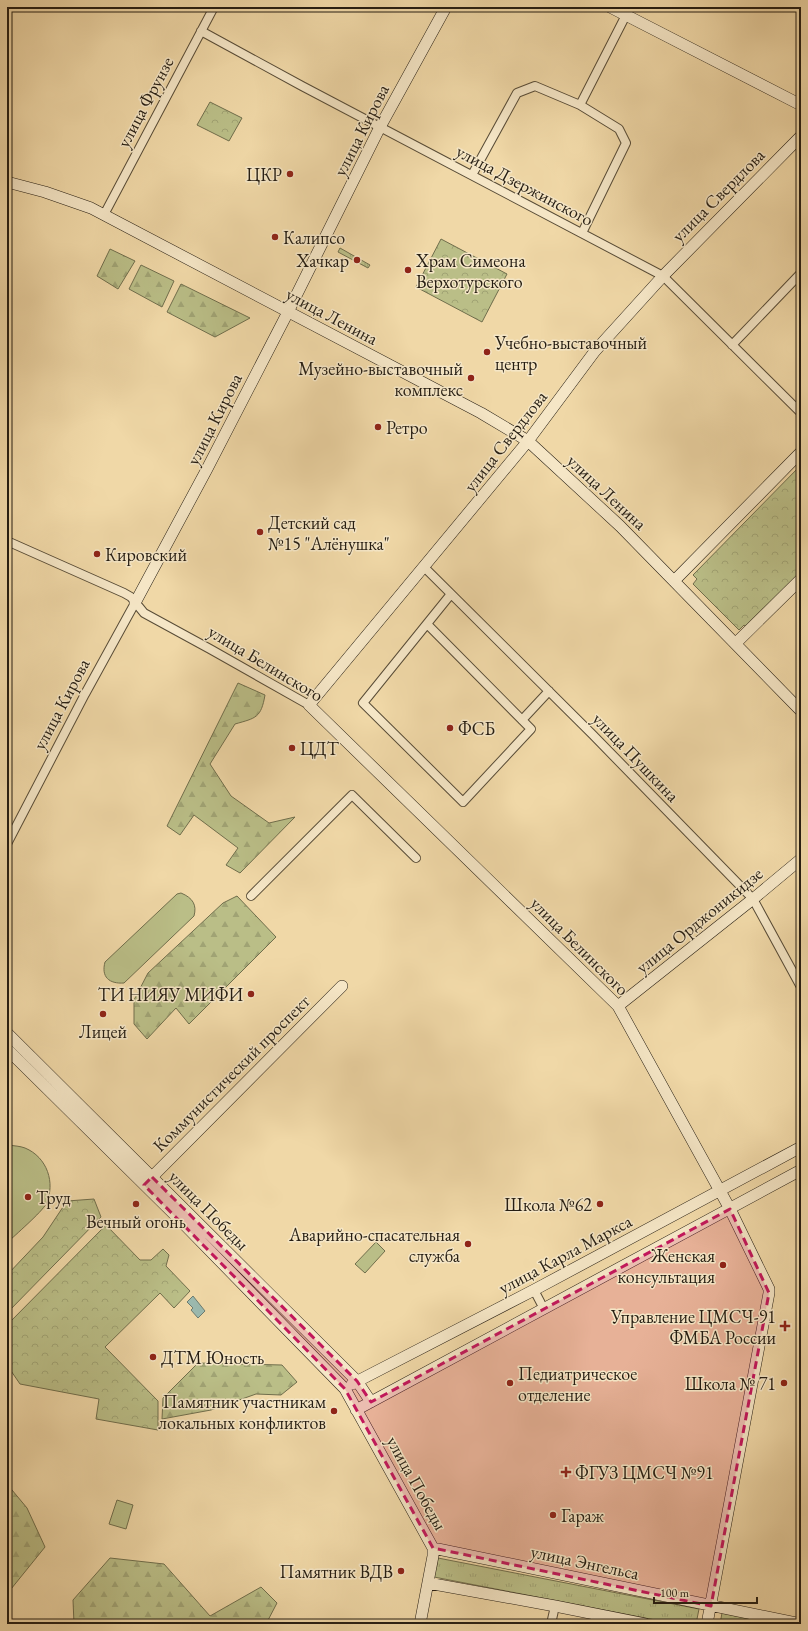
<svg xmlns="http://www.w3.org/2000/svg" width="808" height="1631" font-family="'EB Garamond',serif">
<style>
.grass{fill:url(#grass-tufts);stroke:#706e4c}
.forest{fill:url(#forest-firs);stroke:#706e4c}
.park{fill:url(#park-crowns);stroke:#706e4c}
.pitch{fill:#babe87;stroke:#706e4c}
.water{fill:#9bb9ae;stroke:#6c7b70}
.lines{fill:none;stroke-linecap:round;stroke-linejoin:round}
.street-casing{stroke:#584c37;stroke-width:10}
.secondary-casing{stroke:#251d12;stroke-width:12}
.street{stroke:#f5e6c6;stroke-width:8}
.secondary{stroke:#f5e6c6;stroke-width:11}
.marked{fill:#c2185b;fill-opacity:0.2;stroke:#c2185b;stroke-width:3;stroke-dasharray:8 5;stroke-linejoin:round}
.poi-dot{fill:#8f2418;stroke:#f5e6c6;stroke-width:1.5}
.labels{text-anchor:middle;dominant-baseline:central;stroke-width:3;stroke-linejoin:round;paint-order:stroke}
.street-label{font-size:18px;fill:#251d12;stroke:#f5e6c6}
.poi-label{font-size:18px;fill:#251d12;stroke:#f5e6c6;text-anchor:start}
</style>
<defs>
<pattern id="grass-tufts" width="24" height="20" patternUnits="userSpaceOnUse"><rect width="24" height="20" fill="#babe87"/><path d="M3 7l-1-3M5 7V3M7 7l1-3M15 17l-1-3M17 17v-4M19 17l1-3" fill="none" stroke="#a0a374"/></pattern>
<pattern id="forest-firs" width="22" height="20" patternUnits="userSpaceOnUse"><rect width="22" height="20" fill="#babe87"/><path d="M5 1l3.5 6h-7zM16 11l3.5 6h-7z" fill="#a0a374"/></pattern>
<pattern id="park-crowns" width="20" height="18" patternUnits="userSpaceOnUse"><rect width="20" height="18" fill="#babe87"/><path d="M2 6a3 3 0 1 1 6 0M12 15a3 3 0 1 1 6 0" fill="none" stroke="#a0a374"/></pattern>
</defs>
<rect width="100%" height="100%" fill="#f0d8a7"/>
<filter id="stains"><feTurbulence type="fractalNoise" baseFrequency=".005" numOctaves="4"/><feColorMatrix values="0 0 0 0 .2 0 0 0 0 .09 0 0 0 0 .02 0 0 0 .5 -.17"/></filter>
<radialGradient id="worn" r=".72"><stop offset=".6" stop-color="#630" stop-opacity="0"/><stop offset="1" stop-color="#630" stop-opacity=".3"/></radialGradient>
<!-- grass -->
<path class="grass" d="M340,248L370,265L368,268L338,252Z
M438,1558L699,1609L696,1624H676L434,1577Z
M722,1613L777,1624H720Z"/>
<!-- forest -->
<path class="forest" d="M110,249L135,261L118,289L97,276Z
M141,265L174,281L162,307L129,289Z
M181,284L250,318L215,337L167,312Z
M238,683L265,695C261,718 256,718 235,724L210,764L231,796L269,823L295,817L240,873L226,865L238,848L194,815L180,835L167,826Z
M237,896L276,937L189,1024L176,1008L147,1039L134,1024V1000L148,973L223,903Z
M198,1363L282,1365L297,1382L281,1395L256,1394L211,1410L162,1419L163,1398Z
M7,1484L27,1508L45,1547L7,1594Z
M110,1558L164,1564L210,1616L261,1587L277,1603L266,1624H74L73,1600Z"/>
<!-- park -->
<path class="park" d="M210,102L242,118L229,141L197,125Z
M441,239L507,274L482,322L416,287Z
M801,465V574L748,628L744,625L739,630L693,584L697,579L693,575Z
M94,1199L101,1217L7,1313V1275L43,1237L67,1201Z
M106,1225L140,1260H151L163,1249L169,1255L166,1266L190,1291L174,1308L160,1293L105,1347L158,1401V1430L96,1419L99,1399L20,1384L7,1365V1325Z"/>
<!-- pitch -->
<path class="pitch" d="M181,893C193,898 197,905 194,916L124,983C109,984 101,977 105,962L177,894Z
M9,1145C14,1146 20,1146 25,1148C47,1157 56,1183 46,1204C42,1212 15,1235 7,1243V1146Z
M376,1242L385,1251L365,1273L355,1264Z
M117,1500L133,1505L126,1529L109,1524Z"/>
<!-- water -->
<path class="water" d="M193,1296L205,1311L198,1318L191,1310L193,1308L187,1302Z"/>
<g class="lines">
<!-- street casing -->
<g class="street-casing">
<path id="street" d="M201,31L302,86L663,276L801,413
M472,175L517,93L535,86L580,105
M106,211L214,7
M582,233L626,143L619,129L580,105L626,15
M732,345L801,273
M7,541L124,593L131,597L144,613L210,649L309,705
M424,567L593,735L753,899L801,987
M427,624L531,729L463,802L363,703L451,594
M522,720L549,691
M7,844L85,694L135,603
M251,896L352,795L416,858
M534,1290L544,1309
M551,1624L555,1606"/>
</g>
<!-- secondary casing -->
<g class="secondary-casing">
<path id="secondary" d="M610,7L801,105
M7,182L45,192L91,208L481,413L528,441L620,526L801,711
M674,581L801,452
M135,603L207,469L288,312L380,127L446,7
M736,643L801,579
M618,1006L753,899L801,859
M7,1033L357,1381L371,1402
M7,1049L178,1218L345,1389L433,1548V1556L420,1624
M148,1181L342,986
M352,1384L534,1290L801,1147
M356,1410L801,1170
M433,1548L801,1624
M428,1583L555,1606L645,1624
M707,1624L769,1293V1289L730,1209L618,1006L309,705L528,441L595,351L663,276L801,136"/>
</g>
<!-- street -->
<use href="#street" class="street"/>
<!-- secondary -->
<use href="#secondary" class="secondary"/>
</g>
<!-- marked area -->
<path class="marked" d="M152,1177L357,1381L371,1402L730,1209L769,1293L711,1606L433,1548L345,1389L144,1185Z"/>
<!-- markers -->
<g class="poi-dot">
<circle cx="290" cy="174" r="4"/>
<circle cx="275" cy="237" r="4"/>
<circle cx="357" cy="260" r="4"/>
<circle cx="408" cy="270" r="4"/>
<circle cx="487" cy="352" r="4"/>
<circle cx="471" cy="378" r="4"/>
<circle cx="378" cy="427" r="4"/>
<circle cx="260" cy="532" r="4"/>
<circle cx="97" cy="554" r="4"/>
<circle cx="450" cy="728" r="4"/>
<circle cx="292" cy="748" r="4"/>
<circle cx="251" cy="994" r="4"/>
<circle cx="103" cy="1014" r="4"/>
<circle cx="28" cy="1197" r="4"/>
<circle cx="136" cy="1204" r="4"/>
<circle cx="600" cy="1204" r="4"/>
<circle cx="468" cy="1244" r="4"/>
<circle cx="723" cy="1265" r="4"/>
<path d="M783 1320h4v4h4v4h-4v4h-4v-4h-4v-4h4z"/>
<circle cx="153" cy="1357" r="4"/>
<circle cx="510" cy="1383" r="4"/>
<circle cx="784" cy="1383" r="4"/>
<circle cx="334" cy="1411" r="4"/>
<path d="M564 1466h4v4h4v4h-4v4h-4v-4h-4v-4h4z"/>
<circle cx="553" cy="1515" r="4"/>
<circle cx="401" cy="1571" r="4"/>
</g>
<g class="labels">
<!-- street labels -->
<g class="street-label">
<text transform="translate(145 102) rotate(-62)">улица Фрунзе</text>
<text transform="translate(361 130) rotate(-63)">улица Кирова</text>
<text transform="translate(525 185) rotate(28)">улица Дзержинского</text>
<text transform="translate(718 195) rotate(-45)">улица Свердлова</text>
<text transform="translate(332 316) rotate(28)">улица Ленина</text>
<text transform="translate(214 419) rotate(-63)">улица Кирова</text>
<text transform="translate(505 441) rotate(-52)">улица Свердлова</text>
<text transform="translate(607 492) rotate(43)">улица Ленина</text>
<text transform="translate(266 663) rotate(31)">улица Белинского</text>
<text transform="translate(61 704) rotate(-62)">улица Кирова</text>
<text transform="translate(636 757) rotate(46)">улица Пушкина</text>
<text transform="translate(699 920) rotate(-39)">улица Орджоникидзе</text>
<text transform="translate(580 946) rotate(45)">улица Белинского</text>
<text transform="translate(231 1073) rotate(-45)">Коммунистический проспект</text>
<text transform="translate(209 1210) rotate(45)">улица Победы</text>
<text transform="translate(565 1254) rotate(-28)">улица Карла Маркса</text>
<text transform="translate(417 1483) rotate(61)">улица Победы</text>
<text transform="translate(585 1562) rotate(12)">улица Энгельса</text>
</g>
<!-- poi labels -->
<g class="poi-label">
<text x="282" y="174" text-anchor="end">ЦКР</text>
<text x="283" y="237">Калипсо</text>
<text x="349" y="260" text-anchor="end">Хачкар</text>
<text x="416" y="260">Храм Симеона<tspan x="416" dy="21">Верхотурского</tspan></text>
<text x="495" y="342">Учебно-выставочный<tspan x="495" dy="21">центр</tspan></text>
<text x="463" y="368" text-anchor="end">Музейно-выставочный<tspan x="463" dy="21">комплекс</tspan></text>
<text x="386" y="427">Ретро</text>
<text x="268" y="522">Детский сад<tspan x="268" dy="21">№15 "Алёнушка"</tspan></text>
<text x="105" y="554">Кировский</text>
<text x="458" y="728">ФСБ</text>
<text x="300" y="748">ЦДТ</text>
<text x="243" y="994" text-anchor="end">ТИ НИЯУ МИФИ</text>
<text x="103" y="1031" text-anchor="middle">Лицей</text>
<text x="36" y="1197">Труд</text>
<text x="592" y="1204" text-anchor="end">Школа №62</text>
<text x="136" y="1221" text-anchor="middle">Вечный огонь</text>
<text x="460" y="1234" text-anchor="end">Аварийно-спасательная<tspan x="460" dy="21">служба</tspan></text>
<text x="715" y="1255" text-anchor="end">Женская<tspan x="715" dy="21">консультация</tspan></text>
<text x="776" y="1316" text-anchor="end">Управление ЦМСЧ-91<tspan x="776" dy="21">ФМБА России</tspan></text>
<text x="161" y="1357">ДТМ Юность</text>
<text x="518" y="1373">Педиатрическое<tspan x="518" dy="21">отделение</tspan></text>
<text x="776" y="1383" text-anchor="end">Школа № 71</text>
<text x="326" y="1401" text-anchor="end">Памятник участникам<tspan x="326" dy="21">локальных конфликтов</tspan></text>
<text x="575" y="1472">ФГУЗ ЦМСЧ №91</text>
<text x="561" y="1515">Гараж</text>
<text x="393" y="1571" text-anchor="end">Памятник ВДВ</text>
</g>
</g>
<!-- margin -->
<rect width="808" height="1631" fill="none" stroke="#f0d8a7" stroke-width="24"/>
<rect x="8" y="8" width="792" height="1615" fill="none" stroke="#251d12" stroke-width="2"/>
<rect x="12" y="12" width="784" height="1607" fill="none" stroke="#251d12"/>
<!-- scale -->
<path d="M654 1597v6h103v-6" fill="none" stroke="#251d12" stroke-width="2"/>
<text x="660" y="1597" font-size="12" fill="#251d12" stroke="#f5e6c6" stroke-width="3" paint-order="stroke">100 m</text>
<rect width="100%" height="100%" filter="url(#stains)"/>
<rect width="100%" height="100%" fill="url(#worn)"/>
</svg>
